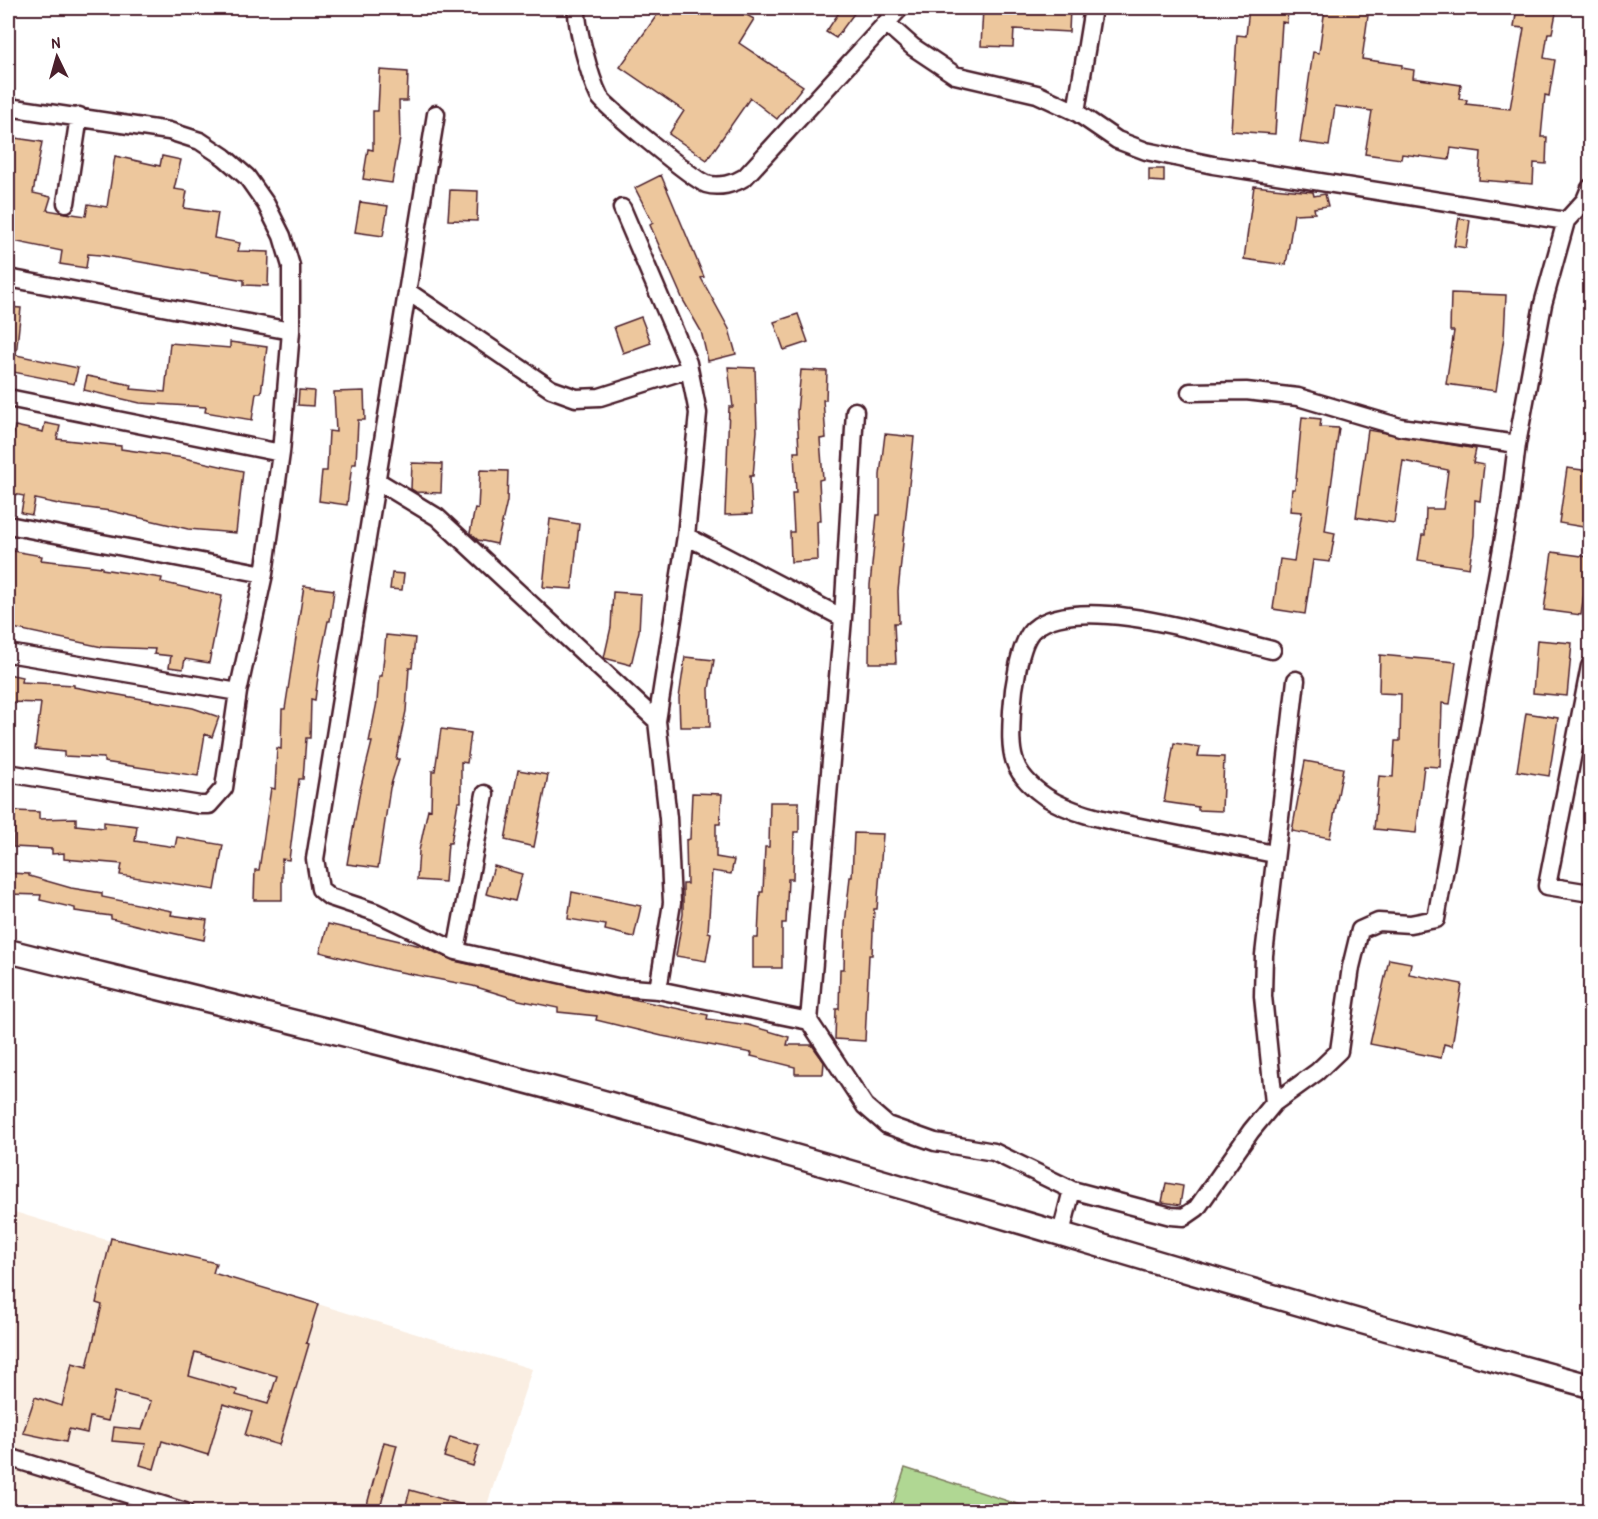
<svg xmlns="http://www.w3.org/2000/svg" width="1598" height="1519" font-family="'Patrick Hand',sans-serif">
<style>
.built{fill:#faeee2}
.green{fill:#b0d793;stroke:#7d7b5f;stroke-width:1.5}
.building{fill:#edc79d;stroke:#4a1f2b;stroke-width:1.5;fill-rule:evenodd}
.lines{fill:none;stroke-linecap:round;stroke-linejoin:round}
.minor-casing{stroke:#4a1f2b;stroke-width:21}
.secondary-casing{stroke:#4a1f2b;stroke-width:27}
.minor{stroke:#fff;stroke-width:16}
.secondary{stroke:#fff;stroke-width:22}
</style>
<rect width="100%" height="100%" fill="#fff"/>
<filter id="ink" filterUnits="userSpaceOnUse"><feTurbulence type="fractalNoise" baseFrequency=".0167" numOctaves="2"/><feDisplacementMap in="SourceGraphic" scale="12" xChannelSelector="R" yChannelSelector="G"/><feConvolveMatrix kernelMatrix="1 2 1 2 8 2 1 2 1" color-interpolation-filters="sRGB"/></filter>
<g filter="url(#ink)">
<!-- built -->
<path class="built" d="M8,1210L532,1369L485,1511H8Z"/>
<!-- green -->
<path class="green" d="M905,1468L1039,1511H891Z"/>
<!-- building -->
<path class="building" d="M662,8H734L754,19L739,43L803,86L777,119L750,98L707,160L669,134L684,111L620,67Z
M842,8H858L836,38L826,32Z
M983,8H1070L1069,32L1014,29L1013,47L981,46Z
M1249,8H1288L1287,23L1282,22L1275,134L1231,131L1237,35L1246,36Z
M1325,8H1369L1362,59L1402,65V68L1414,70L1413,78L1461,85L1459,99L1467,100L1466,104L1510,109L1524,28L1514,27L1517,8H1557L1552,33H1548L1544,58L1555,60L1549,96L1545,95L1541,137H1547L1546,164L1534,163L1533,184L1479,180L1481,152L1451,148L1449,160L1402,154L1401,159L1365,154L1372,111L1335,106L1329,146L1300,142L1313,52L1319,53Z
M380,70L408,72L407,101H399L400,138L392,183L363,179L368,149L373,150V111H378Z
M8,137L42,142L33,193L51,197L47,210L65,213L86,216L88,204L107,207L115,156L160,166L162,156L181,160L174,189L187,191L184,208L218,213L214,238L240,243L238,251L269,252L268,286L244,285V280L100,255L88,254L86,268L60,264L62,251L8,240Z
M1149,169H1164V182L1149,181Z
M661,175L704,277L701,278L729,329L736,354L708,361L701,331L683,300L650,225L653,223L635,188Z
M1254,186L1313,192L1314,196L1325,194L1328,206L1314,208L1315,213L1294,214L1286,265L1244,259Z
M450,190L478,191L477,221L448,220Z
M360,202L388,206L383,236L355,232Z
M1459,218L1470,220L1466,248L1454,246Z
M1451,293L1506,295L1504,337L1496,391L1446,384L1454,331H1450Z
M8,307L21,308L16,355L78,368L74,384L8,371Z
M798,314L808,342L784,350L774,322Z
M641,317L651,343L623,353L614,327Z
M230,342L267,347L261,393H256L252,420L205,412L206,407L140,403L84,390L87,376L132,385L131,389L165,392L170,343L230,348Z
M728,367L755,368L757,431L753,476H750L752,514L725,515L729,407H733Z
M801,370L827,371L826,400H823L826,438L820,439L823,479L819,480L821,521H817L818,560L791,562L790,532H794L792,493H796L794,452H799L797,412Z
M299,390L314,391L313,406L298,405Z
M364,391L365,420H358L356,464H352L347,505L319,501L322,471H327L329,431L336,432L334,392Z
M1302,417L1321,419L1320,427L1339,428L1325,531L1335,533L1330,562L1313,560L1305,614L1273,609L1280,559L1294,561L1302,512L1290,511L1292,489H1295Z
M45,423L60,426L57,439L121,446V449L184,458L243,471L236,533L188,529L111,511L63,505L35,499L32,515L21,513L24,496L8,493V464L15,426L43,432Z
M1368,430L1476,449L1473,463L1484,465L1480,501L1475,500L1474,535L1469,568L1418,560L1422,535H1425L1426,509H1443L1448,470L1403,461L1394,523L1356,517Z
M885,434L914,437L898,591L899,623H894L896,663H869L870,585L877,515H880V475Z
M412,463L442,464L441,493L416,492L411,489Z
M1567,468L1590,471V528L1559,523Z
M480,470L508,471L507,501L497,544L478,540L470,533L475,508L478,509Z
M550,519L579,524L572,589L543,587Z
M8,550L42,556L41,560L102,567V569L162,578L161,582L222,596L209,663L185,659L183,669L169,667L171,656L154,654L155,649L102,647L8,627Z
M1552,552L1589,557L1581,615L1544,610Z
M392,573L404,574L402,590L390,589Z
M304,586L334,590L330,621H328L320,661L315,700L311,699L310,738H306L303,779H299L289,860L282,859V900H254L255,870H259L271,788L275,789L277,748L281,749L282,709H285Z
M613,592L641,594L639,631L631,665L604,658L611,627Z
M386,635L415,638L412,668H409L406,711L396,759H399L390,788L378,868L347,864L360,790L372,742H369L377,702L379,676H382Z
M1537,640L1572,643L1567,696L1533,693Z
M1380,655L1456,662L1450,704L1442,703L1440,767L1424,766L1416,833L1374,829L1379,776L1393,777L1395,741H1400L1401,694L1379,693Z
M685,657L714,660L709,689L710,727H680L679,698Z
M8,674L22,677L21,682L74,685V687L193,708L219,717L212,737L205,734L198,776L104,762V758L64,756V752L35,749L41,703L8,702Z
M1526,713L1558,718L1549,776L1517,771Z
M441,729L471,733L467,763L461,762V802H458L451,843H448L445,882L417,880L419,851L428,809L431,810L432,771H435Z
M1174,743L1200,747L1198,756L1224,757L1222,811L1198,810V807L1164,802Z
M1305,761L1343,768L1330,838L1292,831Z
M518,770L548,775L534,847L505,840Z
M692,793L722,794L720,824H716V857L734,860L731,874L712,871L708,932L711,933L706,961L676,956L683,914V884H687L686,840L690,839Z
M770,802H799V832H794L793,879H788L786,923H782V968H753V938H758L760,892H763L765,847H769Z
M15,811L39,812V819L76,818V825L104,828V822L137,826L135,841L175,847L177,837L223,845L215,890L120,875L122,864L64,859V853L52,854V849L13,847Z
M854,833L883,834L877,909H874L872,955H869L865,1041L835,1039L836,1009H839L840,969H844L845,925L850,877H852Z
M494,866L522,874L515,901L486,894Z
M8,873L29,874V876L71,888L102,893V897L172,911L171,915L207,920L204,940L144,927L111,919V916L75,911V908L40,900L41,895L8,894Z
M572,892L641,906L634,937L605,930L606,925L568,919Z
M328,924L421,946L454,961L708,1015L707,1019L748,1025L789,1037L787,1045H812L824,1062L823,1074H795V1067L751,1056L752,1053L662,1036L596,1020L597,1016L558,1012V1008L519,1000L473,986L390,970L320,952Z
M1389,959L1411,963L1409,974L1462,984L1452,1046L1444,1044L1441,1058L1370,1044Z
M1166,1183L1183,1186L1180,1205L1162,1202Z
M111,1238L216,1263L213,1273L318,1304L306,1343L309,1344L279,1445L245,1435L252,1412L223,1404L208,1455L162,1441L154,1469L140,1465L146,1444L112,1441L114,1427L142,1430L151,1401L115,1392L108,1421L90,1417L87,1433L69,1429L66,1442L23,1433L35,1397L62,1406L72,1363L87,1367L102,1305L96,1303ZM195,1352L277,1376L268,1404L236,1395L237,1390L189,1376Z
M450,1437L479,1446L473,1466L444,1457Z
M384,1442L397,1445L379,1512H365Z
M410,1490L474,1508V1512H404Z"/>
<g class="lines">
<!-- minor casing -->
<g class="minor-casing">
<path id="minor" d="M577,8C576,27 590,78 599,96C605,107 693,179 706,184C719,188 734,184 745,177L900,8
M886,23L913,47L955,75L1037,94L1076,112L1117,140L1146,151L1213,165L1566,221
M8,107L169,131L200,141L224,157L247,177L266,204L282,236L291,266V331L281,453L264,574L238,692L224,788L209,805H200L8,773
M1076,112L1093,8
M436,114L315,859L320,889L330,897L375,912L456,951L617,987L658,990L809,1021L865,1106L887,1125L935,1142L994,1152L1072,1190L1061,1233
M66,203L79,116
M622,208L688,363L698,413L686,536L657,721
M8,278L291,331
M407,291L551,389L576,398L600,397L689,369
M1190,392L1246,391L1298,397L1400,427L1517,444
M8,398L281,453
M376,480L437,517L657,721L668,818L672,903L658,990
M8,525L264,574
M686,536L843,618
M1272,650C1218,637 1079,591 1034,629C1019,641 1013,692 1012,711C1010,753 1009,772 1046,797C1077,817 1119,822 1154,830C1194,838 1234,846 1274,854
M8,653L238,692
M1590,666L1547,886L1590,893
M456,951L485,794
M809,1021L843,618L855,411
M1274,1103L1263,996L1264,955L1296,680
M1072,1190L1171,1216L1184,1217L1197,1208L1251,1131L1274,1103L1317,1072L1339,1051L1351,967L1360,930L1378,922L1410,924L1436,919L1509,509L1517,444L1543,304L1566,221L1585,200L1590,188
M8,1457L185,1512"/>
</g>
<!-- secondary casing -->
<g class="secondary-casing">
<path id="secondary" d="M8,951C218,1003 430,1054 639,1112C957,1200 1272,1300 1590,1386"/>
</g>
<!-- minor -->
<use href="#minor" class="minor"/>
<!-- secondary -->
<use href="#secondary" class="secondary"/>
</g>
</g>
<!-- margin -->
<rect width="1598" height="1519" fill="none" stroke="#fff" stroke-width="30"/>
<rect x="15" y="15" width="1568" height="1489" fill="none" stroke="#4a1f2b" stroke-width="2" filter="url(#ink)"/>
<!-- north arrow -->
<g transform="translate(57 57) rotate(355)" stroke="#ffffff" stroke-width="4.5" paint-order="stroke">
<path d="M0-4.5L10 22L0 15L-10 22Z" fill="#4a1f2b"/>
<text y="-9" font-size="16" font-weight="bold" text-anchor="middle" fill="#4a1f2b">N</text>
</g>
</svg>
